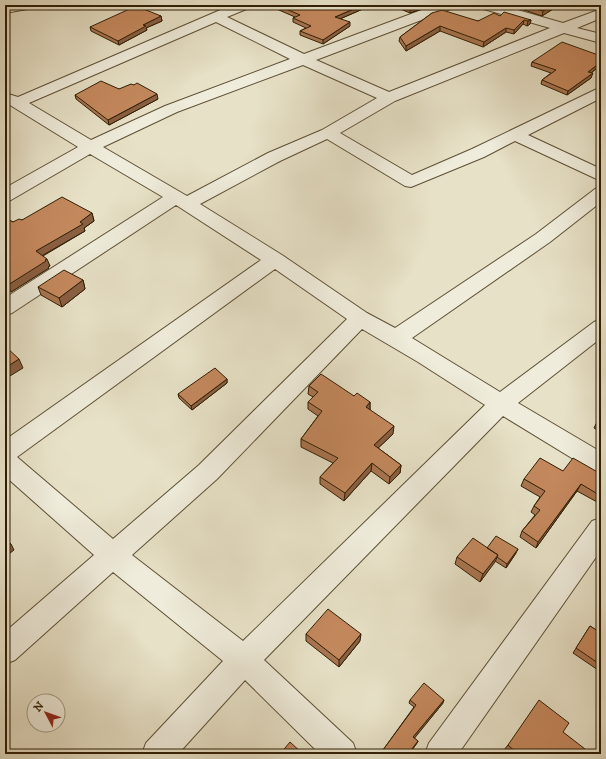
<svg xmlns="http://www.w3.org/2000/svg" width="606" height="759" font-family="'IM FELL DW Pica',serif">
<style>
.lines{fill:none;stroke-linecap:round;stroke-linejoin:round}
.minor-casing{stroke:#5d4f35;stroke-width:2}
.minor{fill:#efecdb;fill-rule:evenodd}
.wall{fill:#a97550;stroke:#2f1e04}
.shaded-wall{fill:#895f41;stroke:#2f1e04}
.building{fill:#c4885d;stroke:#2f1e04}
</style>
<rect width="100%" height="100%" fill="#e7e1c7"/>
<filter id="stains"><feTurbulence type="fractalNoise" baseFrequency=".005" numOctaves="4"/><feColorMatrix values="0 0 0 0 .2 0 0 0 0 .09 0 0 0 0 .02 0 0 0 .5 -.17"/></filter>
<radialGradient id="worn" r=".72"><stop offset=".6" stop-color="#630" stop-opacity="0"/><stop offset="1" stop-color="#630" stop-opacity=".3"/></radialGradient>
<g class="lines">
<!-- minor casing -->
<g class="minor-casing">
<path id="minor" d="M5,5H35L33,8L5,13Z
M232,5H251L249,8L227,17L304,54L435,5H455L453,8L316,60L389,92L550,28L480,8L478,5H500L563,23L601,9V18L577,28L601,34V43L564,33L395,101L340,133L412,175L472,149L601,87V98L528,135L601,169V181L515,141L484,157L411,187L405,186L327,139L280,161L200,204L282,255L367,313L395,328L536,234L595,189L601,187V202L550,242L412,338L500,392L594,322L601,319V338L518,403L601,452V474L593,471L503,416L264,660L353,743L357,754H320L245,680L178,754H142L146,743L223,661L113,572L15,660L5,664V632L94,555L5,476V440L261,260L176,205L12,313L5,315V298L163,197L90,154L11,200L5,202V188L78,147L5,102V93L18,97ZM216,22L290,59L165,106L91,140L29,103ZM303,65L377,98L322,130L268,153L187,196L103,147L177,112ZM275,269L347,319L199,465L113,539L17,457ZM362,329L418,362L485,405L243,641L132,555L217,479Z
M601,518V550L458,754H425L429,743L592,521Z"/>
</g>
<!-- minor -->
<use href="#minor" class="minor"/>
</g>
<!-- wall -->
<path class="wall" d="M272,5H372L340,19L350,26L323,44L300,35V31L306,28L293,22V18L295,17L272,7Z
M391,5H433L410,13Z
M518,5H553V9L542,16L518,8Z
M432,13L478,21L500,16L531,20L530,24L527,26L523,24L514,34L506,32L483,47L440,31L406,51L399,41L400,37Z
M161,16L162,21L146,28L147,30L119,45L91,31L90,27Z
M601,56V65L591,73V78L567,95L541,84L542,80L551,73L531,66L532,62Z
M119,89L158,99L109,125L76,99L75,95Z
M92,213L94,221L84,228L85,231L43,256L50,266L48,267L49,268L11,292L5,288V218L13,222L22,220Z
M83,280L85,289L62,307L41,295L38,287Z
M227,379V383L192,410L179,398L178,394Z
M309,386L354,396L370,402V410L393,434L378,448L401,465L400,473L389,484L371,471L344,501L320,484V477L333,463L301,447V439L318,416L308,409V402L313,397L308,394Z
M601,418V432L594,428L596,424Z
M563,471L601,476V500L599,503L577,491L536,548L520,537L522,531L535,515L531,512L534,506L540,497L521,486L524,479Z
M487,548L516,553L506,568L495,561L480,582L455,564L457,557Z
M590,626L601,633V672L573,653Z
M306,634L360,641L339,667L306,641Z
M410,700L443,703L414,738L418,741L417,743L409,754H380L414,707L409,703Z
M563,732L582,754H508L504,750L508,745Z"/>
<!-- shaded-wall -->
<path class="shaded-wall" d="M363,5H372L335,21V17Z
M421,5H433L410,13V9Z
M553,5V9L542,16L543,11Z
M161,16L162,21L146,28L147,30L119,45L118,41L143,25Z
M524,20L523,24L514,34V30Z
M531,20L530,24L527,26L528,21Z
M350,22V26L323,44V40Z
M440,26V31L406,51V46Z
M506,28V32L483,47L484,42Z
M601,62V65L587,76L588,72Z
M593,73L591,78L567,95L568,91Z
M157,94L158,99L109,125L108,120Z
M92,213L94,221L84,228L85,231L38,258L36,251Z
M47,259L50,266L48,267L49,268L11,292L8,285Z
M83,280L85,289L62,307L59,298Z
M19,359L23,368L5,379V368Z
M227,379V383L192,410L191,406Z
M370,402V410L366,407Z
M394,426L393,434L373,453L374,445Z
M372,463L371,471L344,501L345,493Z
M401,465L400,473L389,484L390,477Z
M581,484L577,491L536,548L538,542Z
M11,544L14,550L5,557V548Z
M518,549L516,553L506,568L507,564Z
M498,555L495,562L480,582L483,574Z
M361,634L360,641L339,667V660Z
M444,700L443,703L413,740V737Z
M418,741L417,743L409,754H408Z"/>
<!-- building -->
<path class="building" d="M277,5H363L335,17L350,22L323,40L300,31L311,26L293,18L300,15Z
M401,5H421L410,9Z
M521,5H553L543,11Z
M136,6L161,16L143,25L146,26L118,41L90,27Z
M442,10L478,21L494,13L500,16L504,12L531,20L528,21L524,20L514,30L506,28L484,42L440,26L406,46L400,37L432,13Z
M562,42L601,56V62L588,72L593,73L568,91L542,80L556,70L532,62Z
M101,81L119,89L131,84L134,85L137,83L157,94L108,120L75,95Z
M62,197L92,213L80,222L83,224L36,251L47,259L45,260L46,261L8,285L5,283V218L13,222L19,219L22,220Z
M64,270L83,280L59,298L38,287Z
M5,346L19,359L5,368Z
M215,368L227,379L191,406L178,394Z
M321,374L354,396L357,393L370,402L366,407L394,426L374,445L401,465L390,477L372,463L345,493L320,477L338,458L301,439L322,411L308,402L318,392L309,386Z
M601,418V426L596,424Z
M540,458L563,471L573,458L601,474L600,475L601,476V496L581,484L538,542L522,531L540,510L534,506L545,491L524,479Z
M496,536L518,549L507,564L497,557L498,555L487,548Z
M5,538L11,544L5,548Z
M473,538L498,555L483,574L457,557Z
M328,609L361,634L339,660L306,634Z
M590,626L601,633V665L576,648Z
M424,683L444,700L413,737L418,741L408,754H380L416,705L410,700Z
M539,700L569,723L563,732L585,749L582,754H518L508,745Z
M290,742L302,753L301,754H280Z"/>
<!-- margin -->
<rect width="606" height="759" fill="none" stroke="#e7e1c7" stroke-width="20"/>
<rect x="6" y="6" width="594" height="747" fill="none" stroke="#2f1e04" stroke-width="2"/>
<rect x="10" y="10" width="586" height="739" fill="none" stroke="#2f1e04"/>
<!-- north arrow -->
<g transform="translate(46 713) rotate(311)"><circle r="19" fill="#efecdb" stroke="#a29a85"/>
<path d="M0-3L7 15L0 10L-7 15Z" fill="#8f2418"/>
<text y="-6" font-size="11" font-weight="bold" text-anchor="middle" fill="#2f1e04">N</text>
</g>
<rect width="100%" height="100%" filter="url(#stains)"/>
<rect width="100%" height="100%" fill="url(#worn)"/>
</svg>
